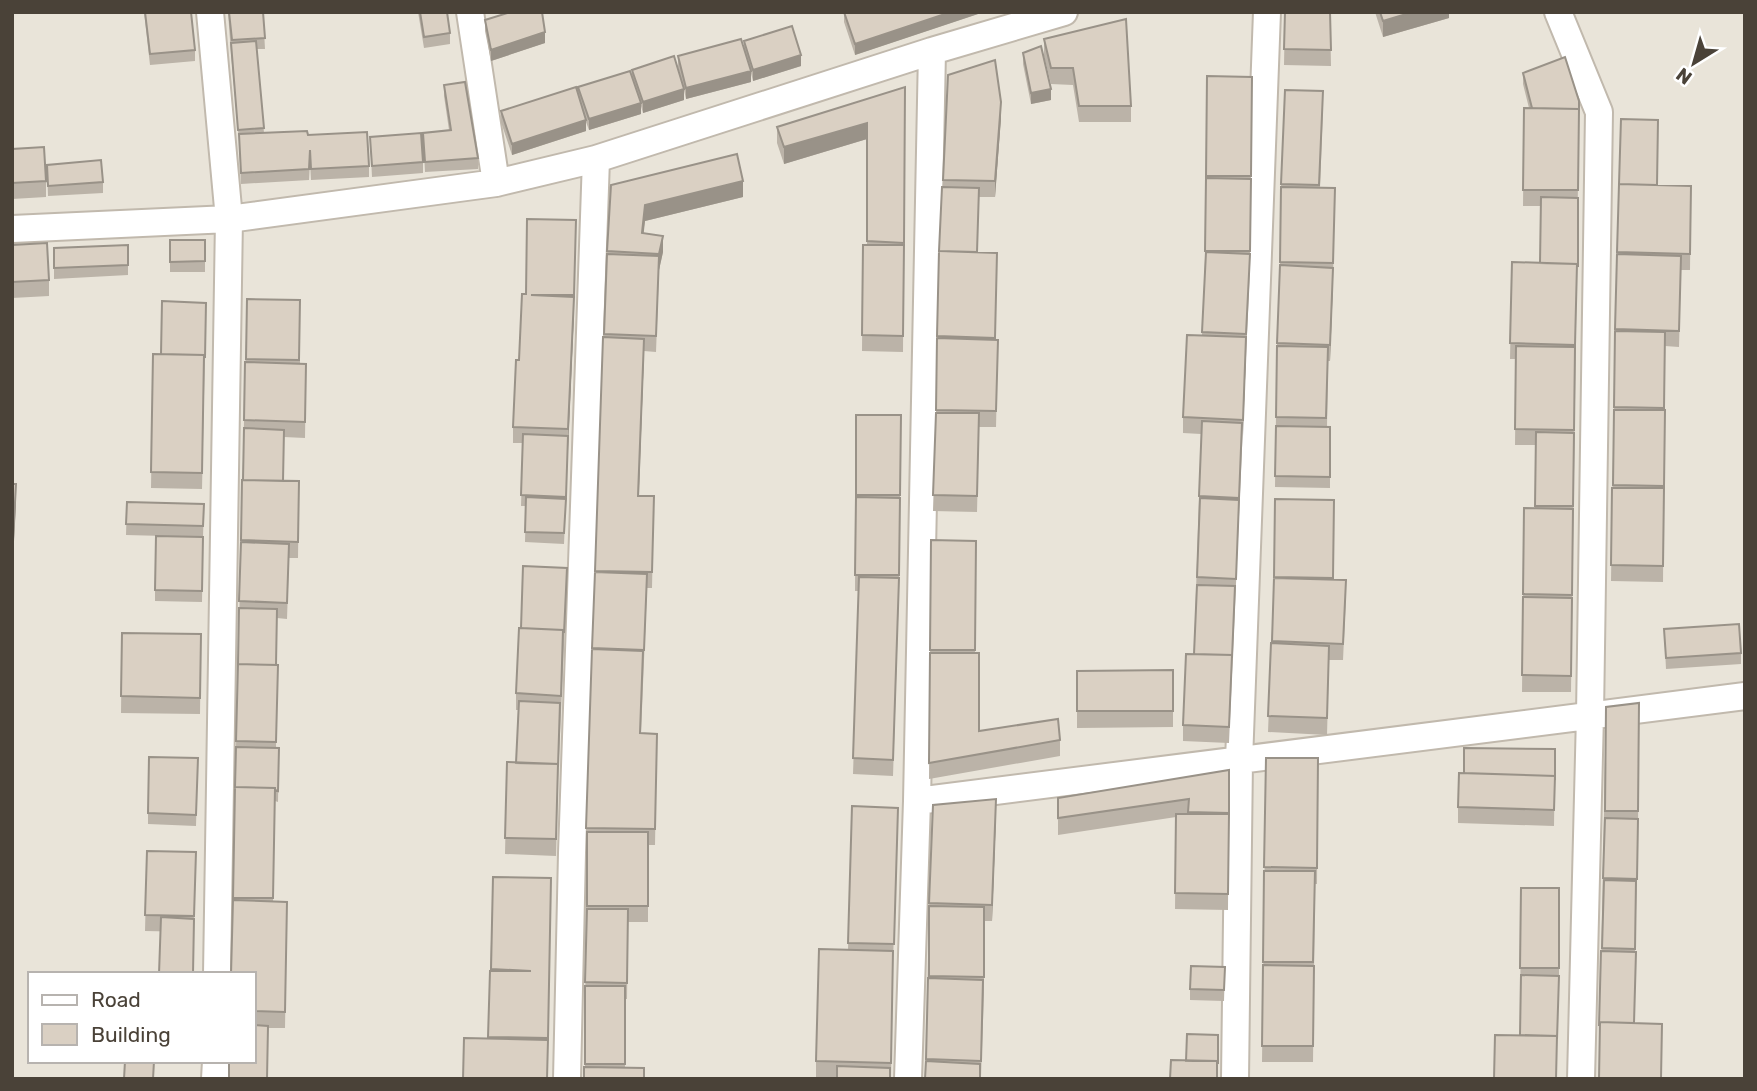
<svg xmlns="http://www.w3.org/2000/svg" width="1757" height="1091" font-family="Rubik,sans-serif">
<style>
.residential{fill:#e9e4d9;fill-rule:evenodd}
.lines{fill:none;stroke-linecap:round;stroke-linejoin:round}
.minor-casing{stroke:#c1b9ad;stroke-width:30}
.minor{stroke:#fff;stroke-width:26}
.wall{fill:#bbb3a8}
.shaded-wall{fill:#999288}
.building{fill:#dad0c3;stroke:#999288;stroke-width:2}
</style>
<rect width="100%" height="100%" fill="#f5f2eb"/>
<!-- residential -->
<path class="residential" d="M12,12H1745V1079H12ZM30,974H254V1061H30Z"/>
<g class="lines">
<!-- minor casing -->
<g class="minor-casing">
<path id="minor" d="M210,12L229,219L217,974
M470,12L496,183
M1558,12L1599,112L1590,715L1581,1079
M12,229L229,219L496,183L596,159L932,51L1064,12
M917,801L1745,696
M215,1079L216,1061
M567,1079L572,853L596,159
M908,1079L917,801L932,51
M1235,1079L1239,761L1267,12"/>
</g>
<!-- minor -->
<use href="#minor" class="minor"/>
</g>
<!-- wall -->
<path class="wall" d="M144,12H191L195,50V61L150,65Z
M228,12H263L265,49H257L264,133L308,135L369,166V177L311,180L310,161L309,180L241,184L239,141L231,54Z
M418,12H447L450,33V44L424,48Z
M844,12H984L855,55L844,22Z
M1285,12H1330L1331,66L1284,65Z
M1375,12H1449V18L1383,37Z
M485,20L545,43L491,61L485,31Z
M1044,39L1131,106V122H1079L1073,85L1051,84L1044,56Z
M744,41L801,66L753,81L751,73V82L686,99L684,90V100L643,113L641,106V114L589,130L586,122V131L512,155L501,122V111L578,95V87L632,76V70L682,81L678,67V56L744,48Z
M1023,53L1051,100L1031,104L1023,64Z
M1523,73L1579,109L1571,692H1522L1524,508H1535L1536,445H1515L1516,359H1510L1512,262L1540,263V206H1523L1524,108H1529L1523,84Z
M1207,76L1252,77L1250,267L1229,743L1183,741V725L1194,654L1201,434L1183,433V417L1202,335L1205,259Z
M444,85L478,158V169L425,172L423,133L449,130L444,96Z
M905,87L903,352L862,351L863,245H867V139L784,164L777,143V127Z
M1323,107L1320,188H1335L1333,279L1330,361H1328L1327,427H1330V488L1275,487L1277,343L1280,265L1281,184Z
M1001,118L995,197H979L977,252L995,339L998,340L996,427H979L977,512L933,511L936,413L937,336L943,180Z
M1621,119L1657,185L1691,186L1690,270H1681L1679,347L1665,346L1663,582L1611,581L1615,331Z
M370,137L423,162V173L372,177Z
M12,149L46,181V197L12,199Z
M47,165L103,182V193L48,196Z
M611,185L743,197L645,221L643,233L663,252L659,270L656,352L644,351L639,496H654L652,588H647L641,733L657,734L655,845H648V922H628L627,999H625V1068L585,1067L586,828L592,649L607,254Z
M576,220L574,311L564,544L525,542L526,506H521L523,443H513V427L526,294Z
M170,240L205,261V272H170Z
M12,245L49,280V296L12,298Z
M128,245V275L54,279V248Z
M247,299L300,300V363L306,364L305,438L284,437L283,481H299L298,558H289L287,619L277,618L276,748H279L278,802L275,801L273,901L287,902L285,1028H268L254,1061V974H231L235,787Z
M206,303L202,489L151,488L153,354H161Z
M856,415H901L899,591L893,776L853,774L859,591H855Z
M1275,499L1334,500L1333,579L1346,596L1343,660H1329L1327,735L1268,732L1274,578Z
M127,502L204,504L203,537L126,535Z
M203,537L202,602L155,601V590Z
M931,540L976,541L975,653L979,731L1060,740V756L929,779Z
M567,579L558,778L556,856L505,854L507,762L516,763L518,710H516V693L521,628Z
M1664,629L1741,653V664L1666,669Z
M122,633L201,634L200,714L121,713Z
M1173,670V727L1077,728V671Z
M1639,703L1638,830L1635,952L1599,1079L1606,707Z
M1555,749L1554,826L1458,823V807L1464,773Z
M198,758L196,826L148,824V813Z
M1266,758H1318L1317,884H1315L1313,1062H1262Z
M1229,770L1228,910L1175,909L1176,817L1058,835V798Z
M933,805L996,815L992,921H984V993L981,1077H980V1079L926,1061L929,906Z
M852,806L898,824L893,960L891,1079H837V1078L816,1077V1061L848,950Z
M147,851L196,852L194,932L145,931Z
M493,877L551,878L547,1079L488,1039Z
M1521,888H1559V987L1520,1035Z
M1225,967L1224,1001L1190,1000V989Z"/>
<!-- shaded-wall -->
<path class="shaded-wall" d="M951,12H984L855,55V44Z
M1413,12H1449V18L1383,37V21Z
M545,32V43L491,61V50Z
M801,55V66L753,81V70Z
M751,71V82L686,99V88Z
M684,89V100L643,113V102Z
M1051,89V100L1031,104V93Z
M1001,102V118L995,197V181Z
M641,103V114L589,130V119Z
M586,120V131L512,155V144Z
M867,123V139L784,164V147Z
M743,181V197L645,221L642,249V233L645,205Z
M663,236V252L659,270V254Z
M1333,268V284L1330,361V345Z
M574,297V313L568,446V429Z
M1246,337V353L1243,436V420Z
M644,339V355L638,512V496Z
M16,484V505L12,578V557Z
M996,799V815L992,921V905Z"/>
<!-- building -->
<path class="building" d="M145,12H191L195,50L150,54Z
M229,12H263L265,38L232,40Z
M420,12H447L450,33L424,37Z
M511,12H542L545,32L491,50L485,20Z
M844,12H951L855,44Z
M1285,12H1330L1331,50L1284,49Z
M1380,12H1413L1383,21Z
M1126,19L1131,106H1079L1073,68H1051L1044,39Z
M792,26L801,55L753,70L744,41Z
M741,39L751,71L686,88L678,56Z
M256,41L264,128L238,130L231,43Z
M1041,46L1051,89L1031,93L1023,53Z
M674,56L684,89L643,102L632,70Z
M1565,57L1579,101V109L1532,108L1523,73Z
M995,60L1001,102L995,181L943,180L948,75Z
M630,71L641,103L589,119L578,87Z
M1207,76L1252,77L1251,176H1206Z
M465,82L478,158L425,162L423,133L451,130L444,85Z
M576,87L586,120L512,144L501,111Z
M905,87L904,243L867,241V123L784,147L777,127Z
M1285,90L1323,91L1319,185L1281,184Z
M1524,108L1579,109L1578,190H1523Z
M1621,119L1658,120L1657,185L1619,184Z
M307,131L308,135L367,132L369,166L311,169L310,150L309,169L241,173L239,134Z
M421,133L423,162L372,166L370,137Z
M44,147L46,181L12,183V149Z
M737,154L743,181L645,205L642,233L663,236L659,254L607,251L611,185Z
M101,160L103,182L48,186L47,165Z
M1206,178L1251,179L1250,251H1205Z
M1619,184L1691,186L1690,254L1617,252Z
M942,187L979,188L977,252L939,251Z
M1281,187L1335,188L1333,263L1280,262Z
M1541,197L1578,198V267L1577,264L1540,263Z
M527,219L576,220L574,295H531L574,297L568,429L513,427L516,360H519L522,294H526Z
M170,240H205V261L170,262Z
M47,243L49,280L12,282V245Z
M128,245V265L54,268V248Z
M863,245H904L903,336L862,335Z
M939,251L997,253L995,338L937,336Z
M1206,252L1250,254L1246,334L1202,332Z
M607,254L659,256L656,336L604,334Z
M1617,254L1681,256L1679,331L1615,329Z
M1512,262L1577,264L1575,345L1510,343Z
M1280,265L1333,268L1330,345L1277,343Z
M247,299L300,300L299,360L246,359Z
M162,301L206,303L205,358L204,355L161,354Z
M1615,331L1665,332L1664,408L1614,407Z
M1187,335L1246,337L1243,420L1183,417Z
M603,337L644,339L638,496H654L652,572L595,571Z
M937,338L998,340L996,411L936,410Z
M1277,346L1328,347L1326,418L1276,417Z
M1516,346L1575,347L1574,430L1515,429Z
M153,354L204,355L202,473L151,472Z
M245,362L306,364L305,422L244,420Z
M1614,410H1665L1664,486L1613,485Z
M936,413H979L977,496L933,495Z
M856,415H901L900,495H856Z
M1202,421L1242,423L1239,498L1199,496Z
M1276,426L1330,427V477L1275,476Z
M244,428L284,430L283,481L243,480Z
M1536,432L1574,433L1573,506H1535Z
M523,434L568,436L566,497L521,495Z
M242,480L299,481L298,542L241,540Z
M12,484H16L12,557Z
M1612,488H1664L1663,566L1611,565Z
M526,497L566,499L564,533L525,532Z
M856,497L900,498L899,575H855Z
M1200,498L1239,500L1236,579L1197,577Z
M1275,499L1334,500L1333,578L1274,577Z
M127,502L204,504L203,526L126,524Z
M1524,508L1573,509L1572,595L1523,594Z
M156,536L203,537L202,591L155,590Z
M931,540L976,541L975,650H930Z
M241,542L289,544L287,603L239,601Z
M523,566L567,568L564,633L563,630L521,628Z
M595,572L647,574L644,650L592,648Z
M859,577L899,578L893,760L853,758Z
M1274,578L1346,580L1343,644L1272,641Z
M1197,585L1235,586L1232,658V655L1194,654Z
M1523,597L1572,598L1571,676L1522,675Z
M239,608L277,609L276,665L238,664Z
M1739,624L1741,653L1666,658L1664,629Z
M519,628L563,630L561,696L516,693Z
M122,633L201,634L200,698L121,696Z
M1271,643L1329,646L1327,718L1268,716Z
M592,649L643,651L640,733L657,734L655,829L586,828Z
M930,653H979V731L1058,719L1060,740L929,763Z
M1186,654L1232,655L1229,727L1183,725Z
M238,664L278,665L276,742L236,741Z
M1173,670V711H1077V671Z
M519,701L560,703L558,767V764L516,763Z
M1639,703L1638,811H1605L1606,707Z
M236,747L279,748L278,791L275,790V788L235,787Z
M1464,748L1555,749V780V776L1464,773Z
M149,757L198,758L196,815L148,813Z
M1266,758H1318L1317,868L1264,867Z
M507,762L558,764L556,839L505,838Z
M1229,770V813L1188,812L1189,799L1058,818V798Z
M1459,773L1555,776L1554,810L1458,807Z
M235,787L275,788L273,898H233Z
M996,799L992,905L929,903L933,805Z
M852,806L898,808L894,944L848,943Z
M1176,814H1229L1228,894L1175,893Z
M1605,818L1638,819L1637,879L1603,878Z
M587,832H648V906H587Z
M147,851L196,852L194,916L145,915Z
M1264,871H1315L1313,962H1263Z
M493,877L551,878L548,1038L488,1037L490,971H531L491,969Z
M1604,880L1636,881L1635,949L1602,948Z
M1521,888H1559V968H1520Z
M233,900L287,902L285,1012L254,1011V974H231Z
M929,906L984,907V977L929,976Z
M587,909H628L627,983L585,982Z
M161,917L194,919L193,974H159Z
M819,949L893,951L891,1063L816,1061Z
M1601,951L1636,952L1634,1023L1600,1022L1599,1026Z
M1263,965L1314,966L1313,1046H1262Z
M1191,966L1225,967L1224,990L1190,989Z
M1521,975L1559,976L1557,1039V1036L1520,1035Z
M928,978L983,980L981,1061L926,1059Z
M585,986H625V1064H585Z
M1600,1022L1662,1024L1661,1079H1599Z
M254,1025L268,1026L267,1079H229V1061H254Z
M1187,1034L1218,1035V1064L1217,1061H1186Z
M1495,1035L1557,1036L1556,1079H1494Z
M464,1038L548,1040L547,1079H463Z
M1171,1060L1217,1061V1079H1170Z
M125,1061H154L153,1079H124Z
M926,1061L980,1064V1079H925Z
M837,1066L890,1068V1079H837Z
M584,1067L644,1068V1079H584Z"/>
<!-- border -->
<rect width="1757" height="1091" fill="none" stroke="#4a4238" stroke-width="28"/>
<!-- legend -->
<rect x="28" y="972" width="228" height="91" fill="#ffffff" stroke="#b7b3af" stroke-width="2"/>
<rect x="42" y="995" width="35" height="10" fill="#ffffff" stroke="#b7b3af" stroke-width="2"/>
<text x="91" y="1007" font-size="21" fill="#4a4238">Road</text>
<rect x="42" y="1024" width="35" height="21" fill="#dad0c3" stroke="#b7b3af" stroke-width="2"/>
<text x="91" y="1042" font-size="21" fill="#4a4238">Building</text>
<!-- north arrow -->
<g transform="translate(1694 63) rotate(217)" stroke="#ffffff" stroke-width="5" paint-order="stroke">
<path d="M0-5L12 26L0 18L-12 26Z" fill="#4a4238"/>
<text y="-10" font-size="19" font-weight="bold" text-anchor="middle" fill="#4a4238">N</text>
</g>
</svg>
